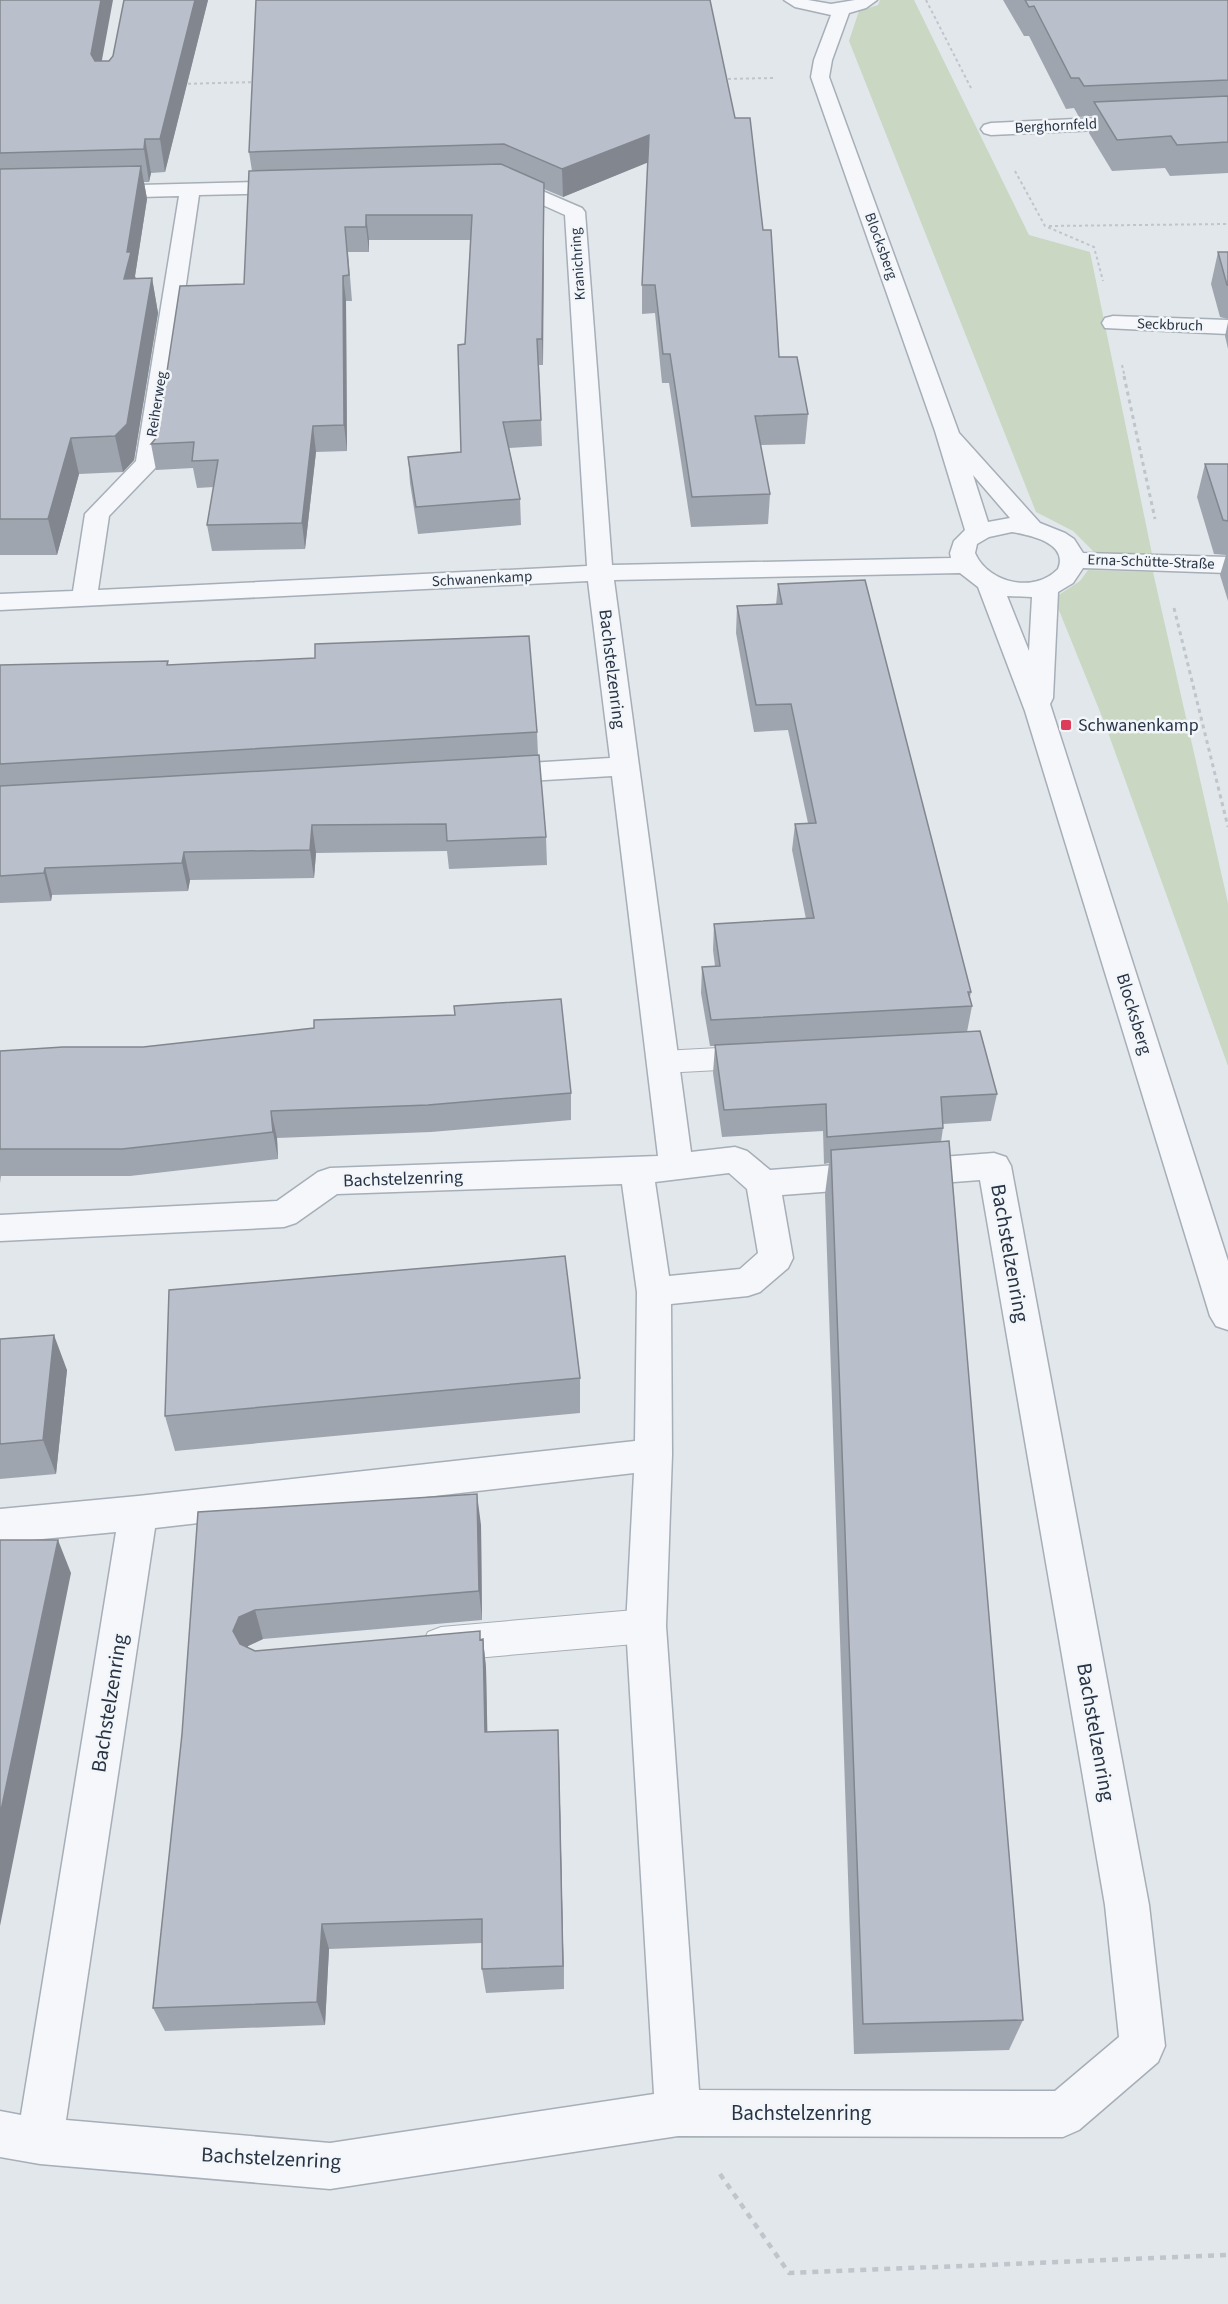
<svg xmlns="http://www.w3.org/2000/svg" width="1228" height="2304" font-family="'Source Sans 3',sans-serif">
<style>
.green{fill:#c9d7c3}
.lines{fill:none;stroke-linecap:round;stroke-linejoin:round}
.service-casing{stroke:#a6aeb7;stroke-width:2}
.minor-casing{stroke:#a6aeb7;stroke-width:3}
.path-far2{stroke:#c0c4cb;stroke-width:2;stroke-dasharray:3 3;stroke-linecap:butt}
.path-far1{stroke:#c0c4cb;stroke-width:3;stroke-dasharray:4 4;stroke-linecap:butt}
.path{stroke:#c0c4cb;stroke-width:4.5;stroke-dasharray:6 6;stroke-linecap:butt}
.service{fill:#f6f7fa;fill-rule:evenodd}
.minor{fill:#f6f7fa;fill-rule:evenodd}
.wall{fill:#9fa5af}
.shaded-wall{fill:#82868e}
.building{fill:#b9c0cb;stroke:#82868e;stroke-width:1.5}
.poi-dot{fill:#dd3c5a;stroke:#f3f6f9;stroke-width:2}
.labels{text-anchor:middle;dominant-baseline:central;stroke-width:5;stroke-linejoin:round;paint-order:stroke}
.far-street-label{font-size:15px;fill:#283446;stroke:#f3f6f9}
.street-label{font-size:18px;fill:#283446;stroke:#f3f6f9}
.poi-label{font-size:18px;fill:#283446;stroke:#f3f6f9;text-anchor:start}
.near-street-label{font-size:21px;fill:#283446;stroke:#f3f6f9}
</style>
<rect width="100%" height="100%" fill="#e2e7ec"/>
<!-- green -->
<path class="green" d="M880,0H914L1029,235L1090,252L1152,554L1097,555L1073,531L1036,512L849,41L859,11L878,5Z
M1088,570L1153,572L1228,903V1066L1105,724L1054,598L1080,581Z"/>
<g class="lines">
<!-- service casing -->
<g class="service-casing">
<path id="service" d="M757,1046L768,1049L772,1057L768,1065L757,1068L662,1073L651,1070L647,1062L651,1054L662,1051Z
M646,1609L659,1614L665,1626L659,1638L646,1643L441,1661L428,1656L422,1644L428,1632L441,1627Z"/>
</g>
<!-- minor casing -->
<g class="minor-casing">
<path id="minor" d="M784,0H808L831,4L855,0H877L866,8L849,13L832,60L829,77L959,433L1040,523L1065,533L1074,539L1083,553L1228,557V573L1083,568L1073,583L1058,592L1053,698L1050,704L1228,1261V1330L1216,1326L1210,1316L1025,711L978,587L960,573L614,580L691,1152L735,1147L747,1151L770,1170L994,1153L1006,1157L1011,1166L1149,1905L1165,2046L1158,2062L1079,2130L1063,2137L678,2136L330,2189L40,2164L0,2157V2111L21,2115L116,1532L0,1543V1509L138,1496L635,1441L637,1292L622,1184L337,1194L296,1223L284,1227L0,1241V1215L277,1201L318,1172L330,1168L658,1156L612,776L496,783L486,780L482,774L486,768L496,765L610,758L588,581L0,610V594L73,591L85,514L136,461L179,196L101,198L94,196L91,192L94,188L101,186L292,181L299,183L302,187L299,191L292,193L199,195L160,463L109,516L98,590L587,566L565,215L496,184L493,180L496,176L503,174L582,208L585,212L612,565L951,558L950,553L954,541L965,530L935,431L811,77L814,60L831,15L795,7ZM973,475L1010,518L988,522ZM1012,532C1030,535 1069,543 1058,569C1034,594 988,583 975,553L977,544L989,537ZM1007,596L1032,597L1029,651ZM729,1173L747,1189L758,1253L740,1269L669,1276L655,1182ZM980,1180L1105,1905L1119,2037L1055,2091L699,2090L666,1626L672,1455L671,1304L748,1296L760,1292L788,1268L793,1258L782,1195ZM634,1473L626,1626L654,2094L330,2143L66,2120L155,1528Z
M1228,112V124L991,135L984,133L981,129L984,125L991,123Z
M1113,316L1228,320V334L1105,328L1102,323L1105,318Z"/>
</g>
<!-- path-far2 -->
<path class="path-far2" d="M926,0L972,90
M722,79L774,78
M182,84L256,82
M1015,171L1045,226L1094,247L1103,281
M1049,226L1228,224
M1122,365L1125,378"/>
<!-- path-far1 -->
<path class="path-far1" d="M1124,376L1155,519
M1174,608L1228,827"/>
<!-- path -->
<path class="path" d="M720,2174L789,2273L1228,2255"/>
<!-- service -->
<use href="#service" class="service"/>
<!-- minor -->
<use href="#minor" class="minor"/>
</g>
<!-- wall -->
<path class="wall" d="M0,0L102,61H109L113,56L124,0H208L165,172L151,173L149,182H144L147,199L135,276L136,279L152,278L158,313L134,460L123,472L79,474L57,555H0Z
M710,0L779,357L808,414L805,444L760,445L770,494L768,524L691,527L669,383H662L655,313L642,314V285L648,162L563,197L544,189L543,365H539L542,446L509,448L520,499L521,525L418,534L410,483L408,457L461,452L465,344L471,240H369V252H348L352,301H346L347,451L316,452L305,549L212,551L207,525L214,487L197,488L193,468L156,470L151,444L157,437L244,284L252,171L249,152Z
M1003,0H1228V173L1170,176L1165,168L1112,171L1089,133L1092,116L1079,117L1074,108L1066,109L1029,36H1024Z
M1218,252H1228V319L1220,317L1211,284Z
M1228,322V349L1225,336Z
M1205,464H1228V601L1220,575L1226,555L1214,554L1197,497Z
M778,584L971,992L970,997L972,1006L967,1032L997,1094L991,1121L943,1124V1128L941,1142L1023,2020L1009,2050L854,2054L825,1194L829,1163L824,1164L823,1131L722,1137L713,1073L715,1046H710L701,993L702,967L715,966L713,950L714,924L806,919L792,850L795,824L808,823L788,730L754,732L736,633L737,606L776,605Z
M0,665H169L537,732L538,755L546,837L547,865L449,869L447,851L316,853L314,878L190,880L188,891L52,895L51,901L0,903Z
M0,1051L571,1093V1120L431,1132L277,1138L278,1159L130,1176H1L0,1183Z
M0,1339L67,1370L56,1474L0,1479Z
M580,1378V1413L175,1451L165,1416Z
M198,1512L481,1525L482,1620L263,1639L248,1646L247,1647L255,1651L483,1639L486,1668L487,1732L559,1757L564,1989L486,1993L482,1969V1943L329,1949L325,2025L165,2031L153,2008L182,1734Z"/>
<!-- shaded-wall -->
<path class="shaded-wall" d="M101,0H113L97,87L91,54Z
M195,0H208L165,172L160,139Z
M649,135V162L563,197L562,169Z
M145,139L151,173L149,182L144,149Z
M141,166L147,199L135,276L137,286L124,279L127,252Z
M544,183V208L543,365L542,339Z
M366,215L369,240V252L366,227Z
M343,276L346,301L347,451L344,425Z
M152,278L158,313L134,460L123,472L115,436Z
M313,426L316,452L305,549L302,523Z
M71,438L79,474L57,555L48,519Z
M312,825L316,853L314,878L310,850Z
M184,852L190,880L188,891L182,863Z
M45,868L52,895L51,901L44,873Z
M271,1111L277,1138L278,1159L273,1132Z
M54,1335L67,1370L56,1474L43,1440Z
M477,1494L481,1525L482,1620L479,1591Z
M58,1540L71,1573L0,1926V1815Z
M255,1610L263,1639L248,1646L242,1660L233,1631L239,1617Z
M483,1639L486,1668L488,1759L485,1732Z
M558,1730L559,1757L564,1989L563,1966Z
M322,1924L329,1949L325,2025L317,2002Z"/>
<!-- building -->
<path class="building" d="M0,0H101L91,54L95,61H109L113,56L124,0H195L160,139H145L144,149L0,153Z
M256,0H710L735,118H750L763,230H771L779,357H797L808,414L755,416L770,494L692,497L670,354H663L655,285H642L649,135L562,169L504,144L249,152Z
M1025,0H1228V80L1084,86L1079,78H1071L1034,6L1029,7Z
M1228,96V142L1177,145L1171,136L1117,140L1094,102Z
M501,164L544,183L542,339H537L541,420L503,422L520,499L416,507L408,457L461,452L458,345L465,344L472,215H366V227H345L349,275L343,276L344,425L313,426L302,523L207,525L218,460L192,461L194,442L151,444L157,437L180,286L244,284L249,171Z
M141,166L127,252H131L124,279L152,278L127,424L115,436L71,438L48,519H0V169Z
M1218,252H1228V285H1227Z
M1205,464H1228V521L1223,520Z
M865,580L971,992H968L972,1006L711,1020L702,967L720,966L714,924L814,918L795,824L816,823L791,704L756,705L737,606L782,604L778,584Z
M529,636L537,732L0,764V665L168,661L167,665L315,658V644Z
M539,755L546,837L447,841L446,824L312,825L310,850L184,852L182,863L45,868L44,873L0,876V786Z
M561,999L571,1093L428,1105L271,1111L273,1132L122,1149H0V1051L63,1047H143L314,1028V1020L455,1015L454,1006Z
M980,1031L997,1094L941,1097L943,1128L827,1137L826,1104L724,1110L715,1045Z
M949,1141L1023,2020L863,2024L831,1150Z
M565,1256L580,1378L165,1416L169,1290Z
M54,1335L43,1440L0,1444V1339Z
M477,1494L479,1591L255,1610L239,1617L233,1631L240,1644L255,1651L480,1631V1640L483,1639L485,1732L558,1730L563,1966L482,1969V1919L322,1924L317,2002L153,2008L182,1734L198,1512Z
M0,1540H58L0,1815Z"/>
<!-- markers -->
<rect class="poi-dot" x="1060" y="719" width="12" height="12" rx="3"/>
<g class="labels">
<!-- far-street labels -->
<g class="far-street-label">
<text transform="translate(1056 126) rotate(-3)">Berghornfeld</text>
<text transform="translate(881 246) rotate(70)">Blocksberg</text>
<text transform="translate(578 264) rotate(-94)">Kranichring</text>
<text transform="translate(1170 325) rotate(2)">Seckbruch</text>
<text transform="translate(157 404) rotate(-81)">Reiherweg</text>
<text transform="translate(1151 562) rotate(2)">Erna-Schütte-Straße</text>
<text transform="translate(482 579) rotate(-3)">Schwanenkamp</text>
</g>
<!-- street labels -->
<g class="street-label">
<text transform="translate(612 669) rotate(83)">Bachstelzenring</text>
<text transform="translate(1134 1014) rotate(73)">Blocksberg</text>
<text transform="translate(403 1179) rotate(-2)">Bachstelzenring</text>
</g>
<!-- poi labels -->
<g class="poi-label">
<text x="1078" y="725">Schwanenkamp</text>
</g>
<!-- near-street labels -->
<g class="near-street-label">
<text transform="translate(1010 1253) rotate(80)">Bachstelzenring</text>
<text transform="translate(109 1703) rotate(-81)">Bachstelzenring</text>
<text transform="translate(1096 1732) rotate(80)">Bachstelzenring</text>
<text x="801" y="2113">Bachstelzenring</text>
<text transform="translate(271 2158) rotate(3)">Bachstelzenring</text>
</g>
</g>
</svg>
